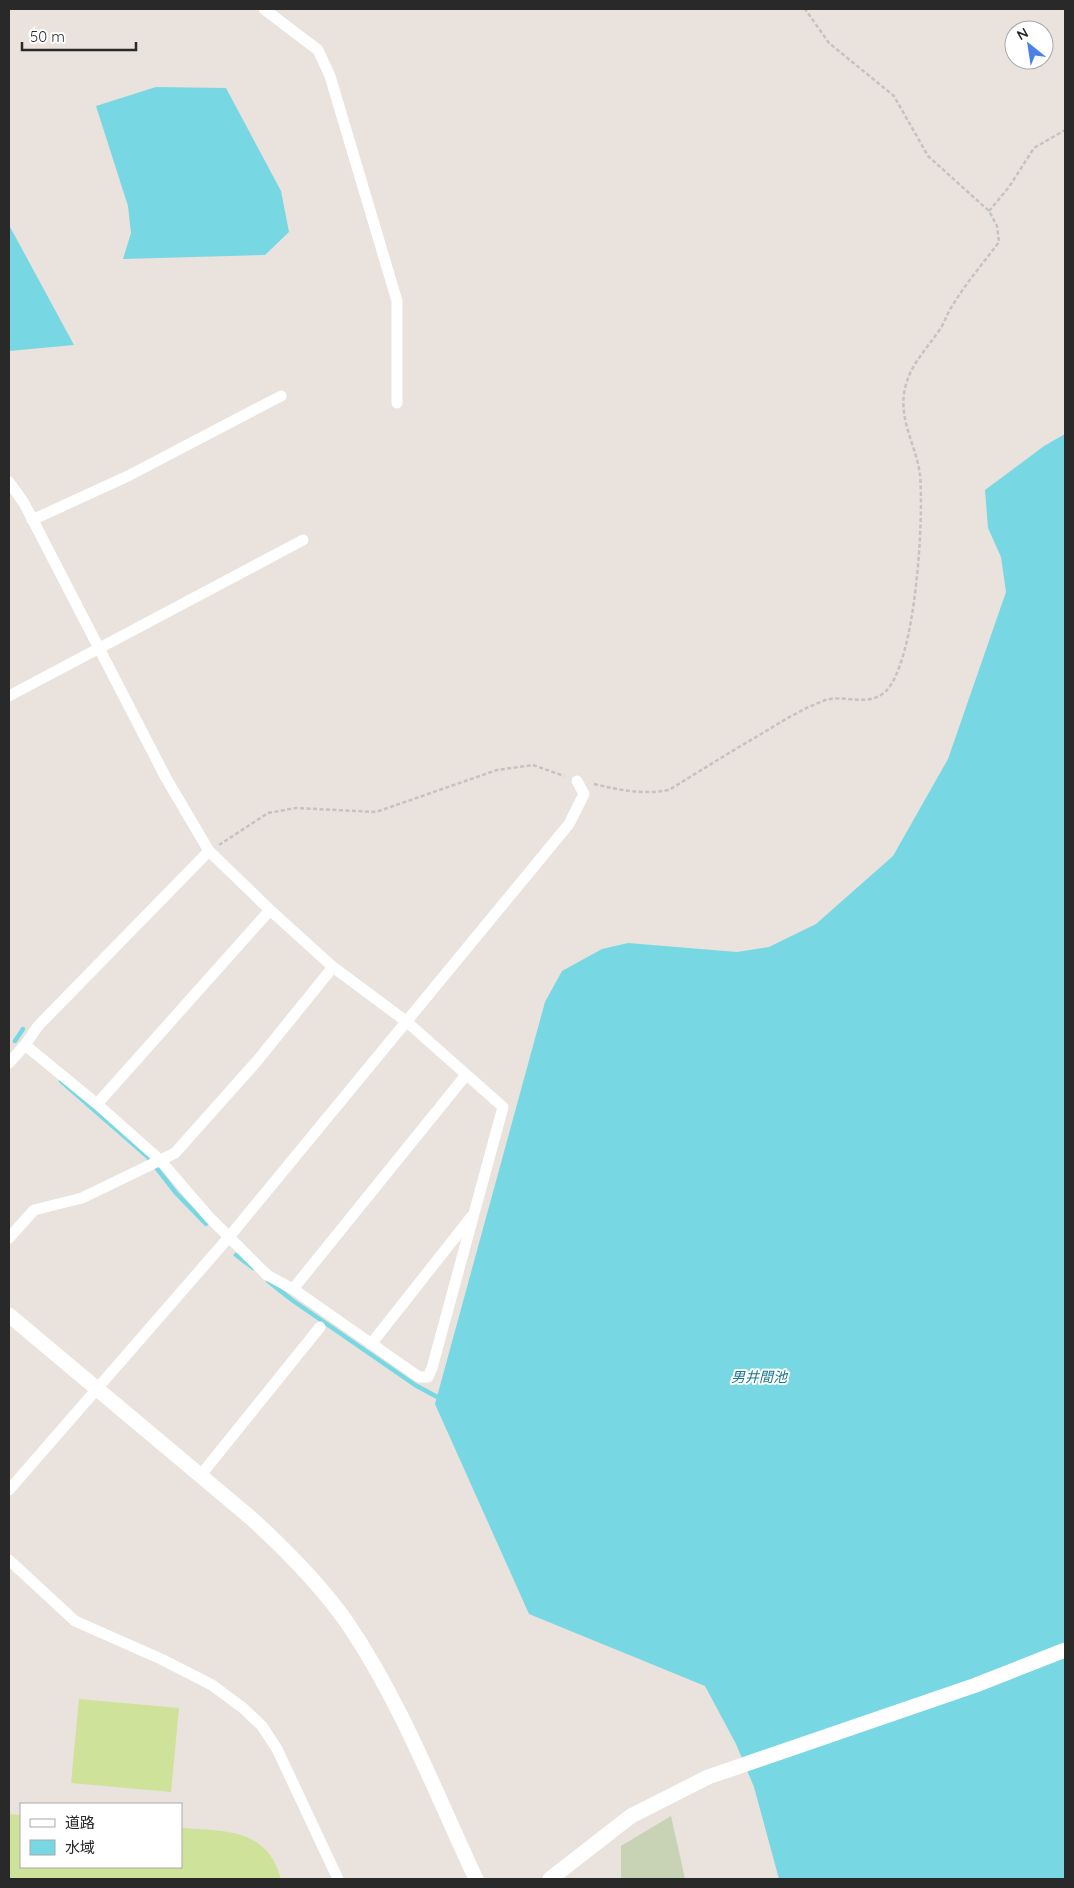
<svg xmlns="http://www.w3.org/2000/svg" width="1074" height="1888" font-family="Quicksand,'Noto Sans JP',sans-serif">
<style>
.cemetery{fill:#c8d2b4}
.pitch{fill:#cfe299}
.water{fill:#77d8e3}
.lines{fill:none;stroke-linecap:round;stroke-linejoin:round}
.stream{stroke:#77d8e3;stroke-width:4.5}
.path{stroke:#c3c3c3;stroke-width:2.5;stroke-dasharray:4 2.5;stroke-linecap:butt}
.minor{stroke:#fff;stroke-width:11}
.tertiary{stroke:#fff;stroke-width:15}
.labels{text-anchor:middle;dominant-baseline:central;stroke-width:4;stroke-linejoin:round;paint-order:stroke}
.water-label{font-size:14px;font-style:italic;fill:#19778d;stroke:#fff}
</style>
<rect width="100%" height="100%" fill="#eae2dc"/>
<!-- cemetery -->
<path class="cemetery" d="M671,1816L685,1879H621V1846Z"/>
<!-- pitch -->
<path class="pitch" d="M79,1699L179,1708L171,1792L71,1783Z
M9,1814L21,1815V1867H181V1828C225,1831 267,1828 281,1879H9Z"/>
<!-- water -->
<path class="water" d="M156,87L226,88L281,191L289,232L265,255L123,259L131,233L128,206L96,106Z
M9,225L74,345L9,351Z
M1065,434V1879H779L754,1787L736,1744L705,1686L529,1614L435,1404L545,1002L562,971L602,949L628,943L737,952L769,947L816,924L893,856L948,759L1006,592L1001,557L988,528L985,490L1044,446Z"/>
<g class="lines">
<!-- stream -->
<path class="stream" d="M15,1041L23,1029
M61,1081L148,1157L176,1193L206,1224
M236,1255L253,1268
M268,1281L292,1300L415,1385L441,1399"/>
<!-- path -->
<path class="path" d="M989,211L1009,187L1034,148L1065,130
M594,784C619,790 643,795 669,790C698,772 727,754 756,737C778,724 799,710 823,701C842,693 867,708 885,692C916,663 924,518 920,475C917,448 900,423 904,394C908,365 927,350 942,326C946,318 949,310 954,303C967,282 984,262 999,242L997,226L989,211L928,156L894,96L829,43L805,9
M219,845L268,813L296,808L376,812L497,770L533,765L564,776"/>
<!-- minor -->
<path class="minor" d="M264,9L318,50L330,76L397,301V403
M9,482L24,503L166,778L209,851L270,910L333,967L407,1022L503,1107L432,1368L428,1377H419L293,1289L267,1275L209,1217L160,1160L97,1104L25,1045
M32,520L128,476L281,396
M9,696L303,540
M9,1063L25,1045L38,1026L209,851
M97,1104L270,910
M9,1238L34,1210L82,1198L175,1153L257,1061L333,967
M293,1289L466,1075
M371,1344L472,1216
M200,1476L320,1327
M9,1490L229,1237L569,824L584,794L577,781
M9,1560L75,1621L161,1659L212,1685L243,1708L262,1726L277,1749L338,1879"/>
<!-- tertiary -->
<path class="tertiary" d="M9,1315L251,1518C286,1550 321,1585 348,1624C401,1702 436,1794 476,1879
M550,1879L631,1816L708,1777L976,1685L1065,1650"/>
</g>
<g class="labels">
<!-- water labels -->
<g class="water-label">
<text x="759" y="1377">男井間池</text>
</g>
</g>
<!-- border -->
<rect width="1074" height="1888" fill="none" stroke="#292929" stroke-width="20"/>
<!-- legend -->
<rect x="20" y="1803" width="162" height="65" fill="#ffffff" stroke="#a9a9a9"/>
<rect x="30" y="1819" width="25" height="8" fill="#ffffff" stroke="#a9a9a9"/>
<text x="65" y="1828" font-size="15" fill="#292929">道路</text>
<rect x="30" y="1840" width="25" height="15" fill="#77d8e3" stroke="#a9a9a9"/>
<text x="65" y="1853" font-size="15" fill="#292929">水域</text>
<!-- north arrow -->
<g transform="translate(1029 45) rotate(330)"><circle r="24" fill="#ffffff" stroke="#a9a9a9"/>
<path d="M0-4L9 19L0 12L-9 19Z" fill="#4980e9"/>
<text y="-8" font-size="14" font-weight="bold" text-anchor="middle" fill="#292929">N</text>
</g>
<!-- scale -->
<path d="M22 42v8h114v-8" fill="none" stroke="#292929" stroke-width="2.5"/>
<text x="30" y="42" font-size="15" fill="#292929" stroke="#ffffff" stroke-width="4" paint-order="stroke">50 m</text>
</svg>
